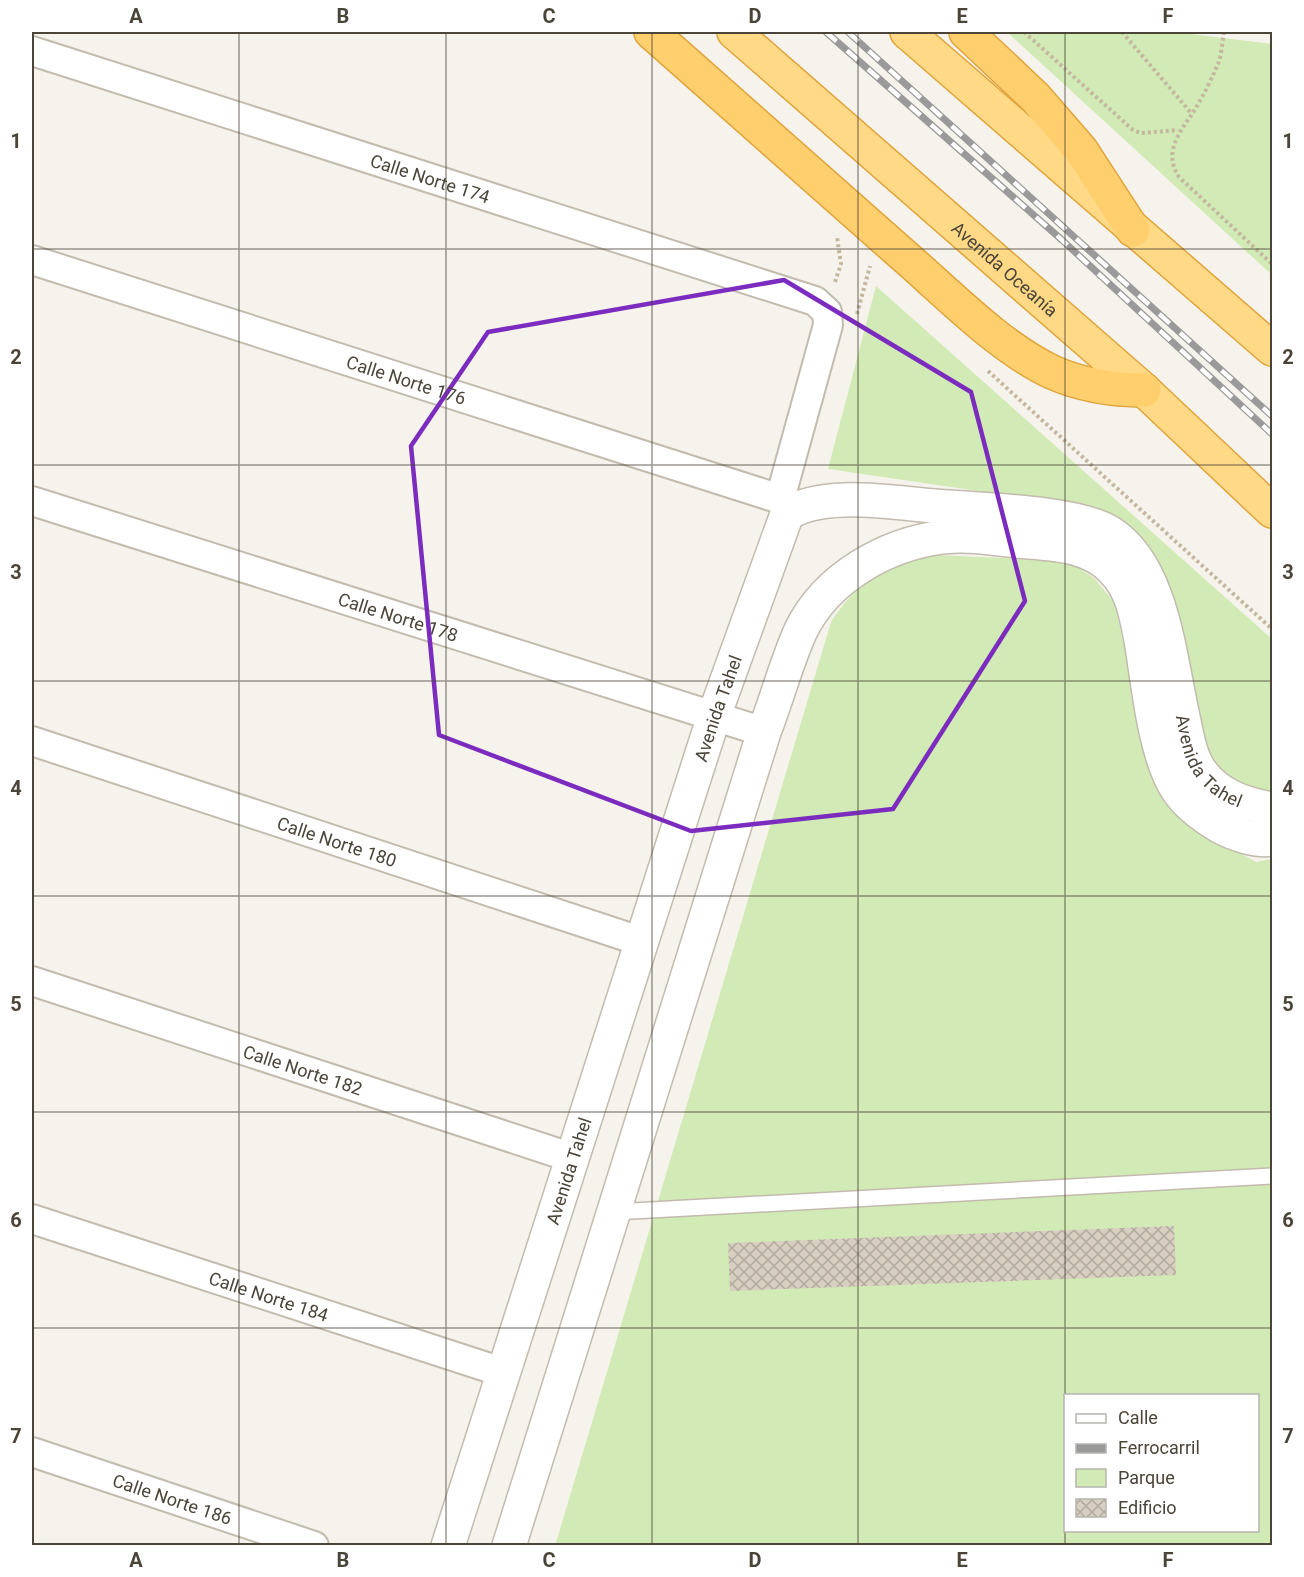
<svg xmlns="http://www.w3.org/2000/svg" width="1304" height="1577" font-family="Roboto,sans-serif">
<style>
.green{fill:#d2eab5;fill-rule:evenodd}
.building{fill:url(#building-cross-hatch)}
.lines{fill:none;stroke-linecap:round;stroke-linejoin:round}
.service-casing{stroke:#c2bbae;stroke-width:18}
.minor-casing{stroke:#c2bbae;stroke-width:32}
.tertiary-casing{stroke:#c2bbae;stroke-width:36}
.trunk-casing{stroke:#e0a43c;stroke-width:36}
.motorway-casing{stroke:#e0a43c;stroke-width:36}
.path{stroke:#c4b79f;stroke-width:4;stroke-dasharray:3 3;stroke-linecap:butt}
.service{stroke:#fff;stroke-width:15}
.minor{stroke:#fff;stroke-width:28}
.tertiary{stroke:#fff;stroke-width:33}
.trunk{stroke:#ffd985;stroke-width:33}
.motorway{stroke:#ffcf6e;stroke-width:33}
.rail-casing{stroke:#9a9a9a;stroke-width:7}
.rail{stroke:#fff;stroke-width:4.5;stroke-dasharray:14;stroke-linecap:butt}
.marked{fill:none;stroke:#7b2cbf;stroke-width:4.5;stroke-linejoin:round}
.grid{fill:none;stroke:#4b4439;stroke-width:1.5;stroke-opacity:0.55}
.labels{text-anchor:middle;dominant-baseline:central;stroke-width:6;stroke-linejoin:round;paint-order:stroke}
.street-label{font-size:18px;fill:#4b4439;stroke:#fff}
.neatline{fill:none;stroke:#4b4439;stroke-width:2}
.grid-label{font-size:20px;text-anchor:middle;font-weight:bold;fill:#4b4439}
</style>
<defs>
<pattern id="building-cross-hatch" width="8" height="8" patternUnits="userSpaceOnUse" patternTransform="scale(1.5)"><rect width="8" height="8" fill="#d8cfc1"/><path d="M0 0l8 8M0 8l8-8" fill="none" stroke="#b1aa9e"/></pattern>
</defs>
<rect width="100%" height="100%" fill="#f6f3ec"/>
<!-- green -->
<path class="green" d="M1007,32H1175L1272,44V275Z
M876,286L1272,639V791L1250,790L1230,782L1201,748L1159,562L1101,509L828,469Z
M937,555L1067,561L1094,578L1114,602L1153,768L1189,824L1256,862L1272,859V1545L555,1546L831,622C863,575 883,568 937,555ZM1066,1396H1258V1530H1066Z"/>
<!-- building -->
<path class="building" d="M1174,1226L1176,1275L730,1291L728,1243Z"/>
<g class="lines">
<!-- service casing -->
<g class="service-casing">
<path id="service" d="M614,1212L1272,1176"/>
</g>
<!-- minor casing -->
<g class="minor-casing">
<g id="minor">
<path id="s1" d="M32,51L815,301L827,312L828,325L780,499"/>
<path id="s2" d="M32,260L780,499"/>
<path id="s3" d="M32,501L764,732"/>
<path id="s4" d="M32,741L643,942"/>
<path id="s5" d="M32,981L573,1158"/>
<path id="s6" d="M32,1219L505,1373"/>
<path id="s7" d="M32,1452L314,1546"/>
</g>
</g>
<!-- tertiary casing -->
<g class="tertiary-casing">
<g id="tertiary">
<path id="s8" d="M448,1546L714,716L787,514C823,490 893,503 935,506C978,510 1074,511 1109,532C1163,565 1170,660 1183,717C1187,734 1189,754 1199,769C1216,795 1244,804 1272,809"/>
<path d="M509,1546L764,732C777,699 786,663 801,630C827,577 887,544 943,537C967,534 992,538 1016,541C1049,544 1088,543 1113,570C1132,589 1136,614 1141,640C1148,681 1154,754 1177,789C1187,805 1204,817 1221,827C1234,834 1257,842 1272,839"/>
</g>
</g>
<!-- trunk casing -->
<g class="trunk-casing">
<g id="trunk">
<path id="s9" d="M734,32L1144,390L1272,511"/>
<path d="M907,32L1272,349"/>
</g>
</g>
<!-- motorway casing -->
<g class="motorway-casing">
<path id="motorway" d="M651,32C735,106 819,180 902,254C946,292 1000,348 1052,372C1081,385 1112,390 1144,390
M966,32L1035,97L1081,150L1133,230"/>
</g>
<!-- path -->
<path class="path" d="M1024,32L1133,130L1141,133L1178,130
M1122,32L1192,114
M1224,32C1222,42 1222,54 1218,64C1211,80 1202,99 1192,114C1179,133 1163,153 1179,177L1272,264
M835,282L841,264L837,237
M857,314L870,266
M988,371L1272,629"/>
<!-- service -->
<use href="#service" class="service"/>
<!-- minor -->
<use href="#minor" class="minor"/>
<!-- tertiary -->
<use href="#tertiary" class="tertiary"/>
<!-- trunk -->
<use href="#trunk" class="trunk"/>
<!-- motorway -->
<use href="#motorway" class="motorway"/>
<!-- rail casing -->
<g class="rail-casing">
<path id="rail" d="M826,32L1062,240L1272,434
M848,32L1272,416"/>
</g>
<!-- rail -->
<use href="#rail" class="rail"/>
</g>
<!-- marked area -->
<path class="marked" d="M784,280L971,392L1025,601L893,809L691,831L439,735L411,446L488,332Z"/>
<!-- grid -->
<path class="grid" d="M239,32V1546M446,32V1546M652,32V1546M858,32V1546M1065,32V1546M32,249H1272M32,465H1272M32,681H1272M32,896H1272M32,1112H1272M32,1328H1272"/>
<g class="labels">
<!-- street labels -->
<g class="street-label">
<text stroke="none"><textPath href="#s1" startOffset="418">Calle Norte 174</textPath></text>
<text stroke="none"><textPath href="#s9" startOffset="360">Avenida Oceanía</textPath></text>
<text stroke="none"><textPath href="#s2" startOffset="393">Calle Norte 176</textPath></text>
<text stroke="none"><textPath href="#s3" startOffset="384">Calle Norte 178</textPath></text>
<text stroke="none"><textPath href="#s8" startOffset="880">Avenida Tahel</textPath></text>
<text stroke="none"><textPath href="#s8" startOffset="1672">Avenida Tahel</textPath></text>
<text stroke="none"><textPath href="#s4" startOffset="321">Calle Norte 180</textPath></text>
<text stroke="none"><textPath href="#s5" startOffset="285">Calle Norte 182</textPath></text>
<text stroke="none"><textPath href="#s8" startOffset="394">Avenida Tahel</textPath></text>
<text stroke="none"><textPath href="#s6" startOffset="249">Calle Norte 184</textPath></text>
<text stroke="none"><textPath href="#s7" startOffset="148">Calle Norte 186</textPath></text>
</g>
</g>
<!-- border -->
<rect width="1304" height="1577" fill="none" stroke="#ffffff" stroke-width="66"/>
<!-- legend -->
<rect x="1064" y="1394" width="195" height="138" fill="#ffffff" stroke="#b7b4b0" stroke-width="1.5"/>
<rect x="1076" y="1414" width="30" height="9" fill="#ffffff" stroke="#b7b4b0" stroke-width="1.5"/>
<text x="1118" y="1424" font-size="18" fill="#4b4439">Calle</text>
<rect x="1076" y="1444" width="30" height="9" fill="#9a9a9a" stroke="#b7b4b0" stroke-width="1.5"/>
<text x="1118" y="1454" font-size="18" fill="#4b4439">Ferrocarril</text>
<rect x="1076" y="1469" width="30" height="18" fill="#d2eab5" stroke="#b7b4b0" stroke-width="1.5"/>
<text x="1118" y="1484" font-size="18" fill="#4b4439">Parque</text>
<rect x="1076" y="1499" width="30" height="18" fill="url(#building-cross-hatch)" stroke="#b7b4b0" stroke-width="1.5"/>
<text x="1118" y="1514" font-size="18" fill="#4b4439">Edificio</text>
<rect x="33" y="33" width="1238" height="1511" class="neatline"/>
<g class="grid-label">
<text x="136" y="23">A</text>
<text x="343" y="23">B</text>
<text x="549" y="23">C</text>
<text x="755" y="23">D</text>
<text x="962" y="23">E</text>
<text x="1168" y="23">F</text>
<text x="16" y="148">1</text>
<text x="1288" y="148">1</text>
<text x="16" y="364">2</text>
<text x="1288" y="364">2</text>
<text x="16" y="579">3</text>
<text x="1288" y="579">3</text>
<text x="16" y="795">4</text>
<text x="1288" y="795">4</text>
<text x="16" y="1011">5</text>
<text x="1288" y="1011">5</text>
<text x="16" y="1227">6</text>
<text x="1288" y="1227">6</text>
<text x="16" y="1443">7</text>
<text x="1288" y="1443">7</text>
<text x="136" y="1567">A</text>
<text x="343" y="1567">B</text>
<text x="549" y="1567">C</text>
<text x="755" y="1567">D</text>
<text x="962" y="1567">E</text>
<text x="1168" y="1567">F</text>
</g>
</svg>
